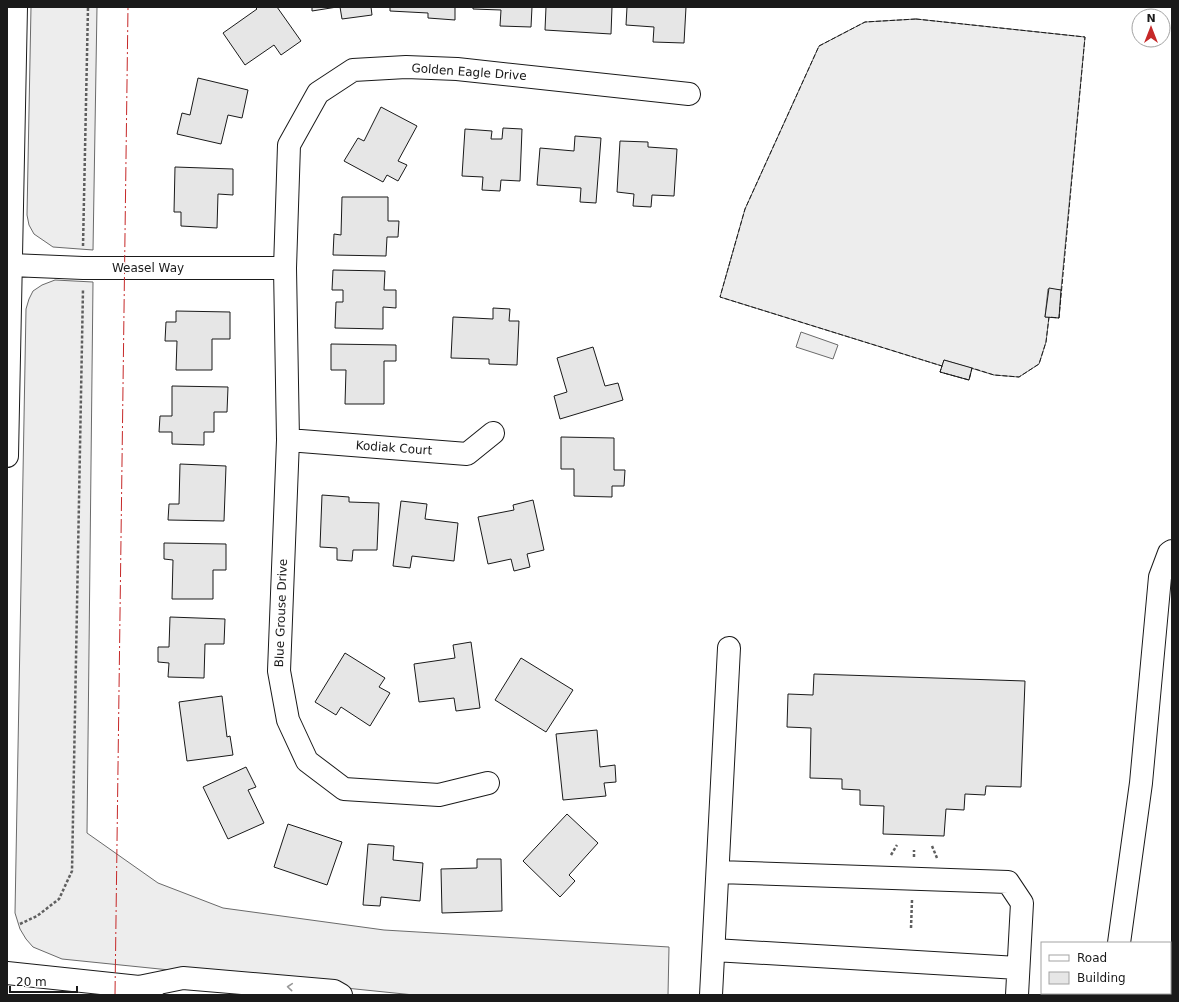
<svg xmlns="http://www.w3.org/2000/svg" width="1179" height="1002" font-family="'DejaVu Sans',sans-serif">
<style>
.built{fill:#ededed;stroke:#6a6a6a}
.building{fill:#e6e6e6;stroke:#1a1a1a}
.lines{fill:none;stroke-linecap:round;stroke-linejoin:round}
.minor-casing{stroke:#1a1a1a;stroke-width:24}
.path{stroke:#5f5f5f;stroke-width:2.5;stroke-dasharray:3 2;stroke-linecap:butt}
.minor{stroke:#fff;stroke-width:22}
.fence{stroke:#1a1a1a;stroke-width:1;stroke-dasharray:5 2;stroke-linecap:butt}
.power{stroke:#c62828;stroke-width:1;stroke-dasharray:14 3 2 3;stroke-linecap:butt}
.oneway{stroke:#989898}
.labels{text-anchor:middle;dominant-baseline:central;stroke-width:3;stroke-linejoin:round;paint-order:stroke}
.street-label{font-size:12px;fill:#1a1a1a;stroke:#fff}
</style>
<rect width="100%" height="100%" fill="#fff"/>
<!-- built -->
<path class="built" d="M31,7H97L93,250L53,247L34,234L29,225L27,215Z
M916,19L1085,37L1061,290L1048,289L1045,317H1049L1046,342L1039,364L1019,377L994,375L944,360L942,366L720,297L745,209L819,46L865,22Z
M55,280L93,282L87,833L158,883L223,908L384,930L669,947L668,995H414L62,959L33,947L26,939L20,929L15,913L26,309L29,299L33,291L42,285Z
M801,332L838,345L833,359L796,347Z"/>
<!-- building -->
<path class="building" d="M255,7H277L301,41L281,55L274,45L245,65L223,33L257,9Z
M312,7H337L312,11Z
M340,7H371L372,15L342,19Z
M390,7H455V20L428,18V13L390,11Z
M473,7H532L531,27L500,26L501,10L473,9Z
M546,7H612L611,34L545,30Z
M627,7H686L684,43L653,42L654,27L626,25Z
M198,78L248,90L242,118L228,115L221,144L177,134L182,113L190,115Z
M381,107L417,126L398,161L407,165L398,181L387,175L383,182L344,161L358,138L364,141Z
M503,128L522,129L520,181L501,180L500,191L482,190L483,177L462,176L465,129L492,131L491,139H502Z
M575,136L601,138L596,203L580,202L581,188L537,185L540,148L574,151Z
M620,141L648,142V147L677,149L674,196L652,195L651,207L633,206L634,194L617,192Z
M175,167L233,169V195L218,194L217,228L181,226V212H174Z
M342,197H388V221H399L398,237H387L386,256L333,255L334,234L341,235Z
M333,270L385,271L384,290H396V308L383,307V329L335,328L336,302H343V290H332Z
M1049,288L1061,290L1059,318L1045,317Z
M493,308L510,309L509,321H519L517,365L489,364V359L451,358L453,317L493,319Z
M176,311L230,312V339H212V370H176L177,341H165L166,322H176Z
M331,344L396,345V361H384V404H345L346,370H331Z
M593,347L605,386L618,383L623,400L560,419L554,396L567,392L557,358Z
M944,360L972,368L969,380L940,372Z
M172,386L228,387L227,412H214V432H204V445L172,444V432H159L160,416H172Z
M561,437L614,438V470H625L624,486H612V497L574,496V469H561Z
M180,464L226,466L224,521L168,520L169,504H179Z
M322,495L349,497V502L379,503L377,550H353L352,561L337,560V548L320,547Z
M533,500L544,550L527,554L530,567L514,571L511,559L488,564L478,517L514,510L513,505Z
M401,501L427,504L425,519L458,523L454,561L412,556L410,568L393,566Z
M164,543L226,544V570H213V599H172L173,560L164,559Z
M170,617L225,619L224,644H205L204,678L168,677L169,663L158,662V647H169Z
M471,642L480,708L456,711L454,698L419,702L414,664L455,658L453,645Z
M345,653L385,678L379,687L390,693L370,726L341,707L336,715L315,702Z
M521,658L573,690L546,732L495,700Z
M814,674L1025,681L1021,787L986,786L985,795L965,794L964,810L946,809L944,836L883,834L884,806L860,805V790L842,789V779L810,778L811,728L787,727L788,694L813,695Z
M222,696L227,737L230,736L233,755L187,761L179,702Z
M597,730L600,767L615,765L616,782L604,783L606,796L563,800L556,734Z
M246,767L256,787L248,790L264,823L228,839L203,787Z
M567,814L598,843L569,875L575,881L560,897L523,861Z
M288,824L342,842L327,885L274,867Z
M368,844L394,846L393,860L423,863L420,901L381,897L380,906L363,905Z
M477,859H501L502,911L442,913L441,869L477,868Z"/>
<g class="lines">
<!-- minor casing -->
<g class="minor-casing">
<path id="minor" d="M11,265L83,268H285
M288,440L467,454L493,433
M7,456L16,7
M488,783L439,795L344,789L307,761L288,720L279,671L288,440L285,268L289,145L318,93L353,70L406,67L457,69L689,94
M718,872L1008,882L1022,903L1017,995
M1119,943L1141,783L1160,577L1169,553L1172,551
M714,950L1018,968
M1170,972L1172,973
M7,973L139,987L152,992
M139,987L183,978L334,991L341,995
M711,995L729,648
M1110,995V993"/>
</g>
<!-- path -->
<path class="path" d="M83,246L88,7
M932,846L937,858
M891,855L897,845
M914,857V850
M20,924L37,916L59,899L72,871L83,289
M911,928L912,900"/>
<!-- minor -->
<use href="#minor" class="minor"/>
<!-- fence -->
<path class="fence" d="M916,19L1085,37L1059,318L1049,317L1046,342L1039,364L1019,377L994,375L972,368L969,380L940,372L942,366L720,297L745,209L819,46L865,22Z"/>
<!-- power -->
<path class="power" d="M115,995L128,7"/>
</g>
<!-- one-way arrows -->
<defs><path id="oneway-chevron" d="M-2-3.5L2.5 0L-2 3.5" fill="none" stroke-width="1.6" stroke-linecap="round" stroke-linejoin="round"/></defs>
<use class="oneway" href="#oneway-chevron" transform="translate(290 987) rotate(-175)"/>
<g class="labels">
<!-- street labels -->
<g class="street-label">
<text transform="translate(469 72) rotate(4)">Golden Eagle Drive</text>
<text x="148" y="268">Weasel Way</text>
<text transform="translate(394 448) rotate(4)">Kodiak Court</text>
<text transform="translate(281 613) rotate(-88)">Blue Grouse Drive</text>
</g>
</g>
<!-- border -->
<rect width="1179" height="1002" fill="none" stroke="#1a1a1a" stroke-width="16"/>
<!-- legend -->
<rect x="1041" y="942" width="130" height="52" fill="#ffffff" stroke="#a3a3a3"/>
<rect x="1049" y="955" width="20" height="6" fill="#ffffff" stroke="#a3a3a3"/>
<text x="1077" y="962" font-size="12" fill="#1a1a1a">Road</text>
<rect x="1049" y="972" width="20" height="12" fill="#e6e6e6" stroke="#a3a3a3"/>
<text x="1077" y="982" font-size="12" fill="#1a1a1a">Building</text>
<!-- north arrow -->
<g transform="translate(1151 28)"><circle r="19" fill="#ffffff" stroke="#a3a3a3"/>
<path d="M0-3L7 15L0 10L-7 15Z" fill="#c62828"/>
<text y="-6" font-size="11" font-weight="bold" text-anchor="middle" fill="#1a1a1a">N</text>
</g>
<!-- scale -->
<path d="M10 986v6h67v-6" fill="none" stroke="#1a1a1a" stroke-width="2"/>
<text x="16" y="986" font-size="12" fill="#1a1a1a" stroke="#ffffff" stroke-width="3" paint-order="stroke">20 m</text>
</svg>
